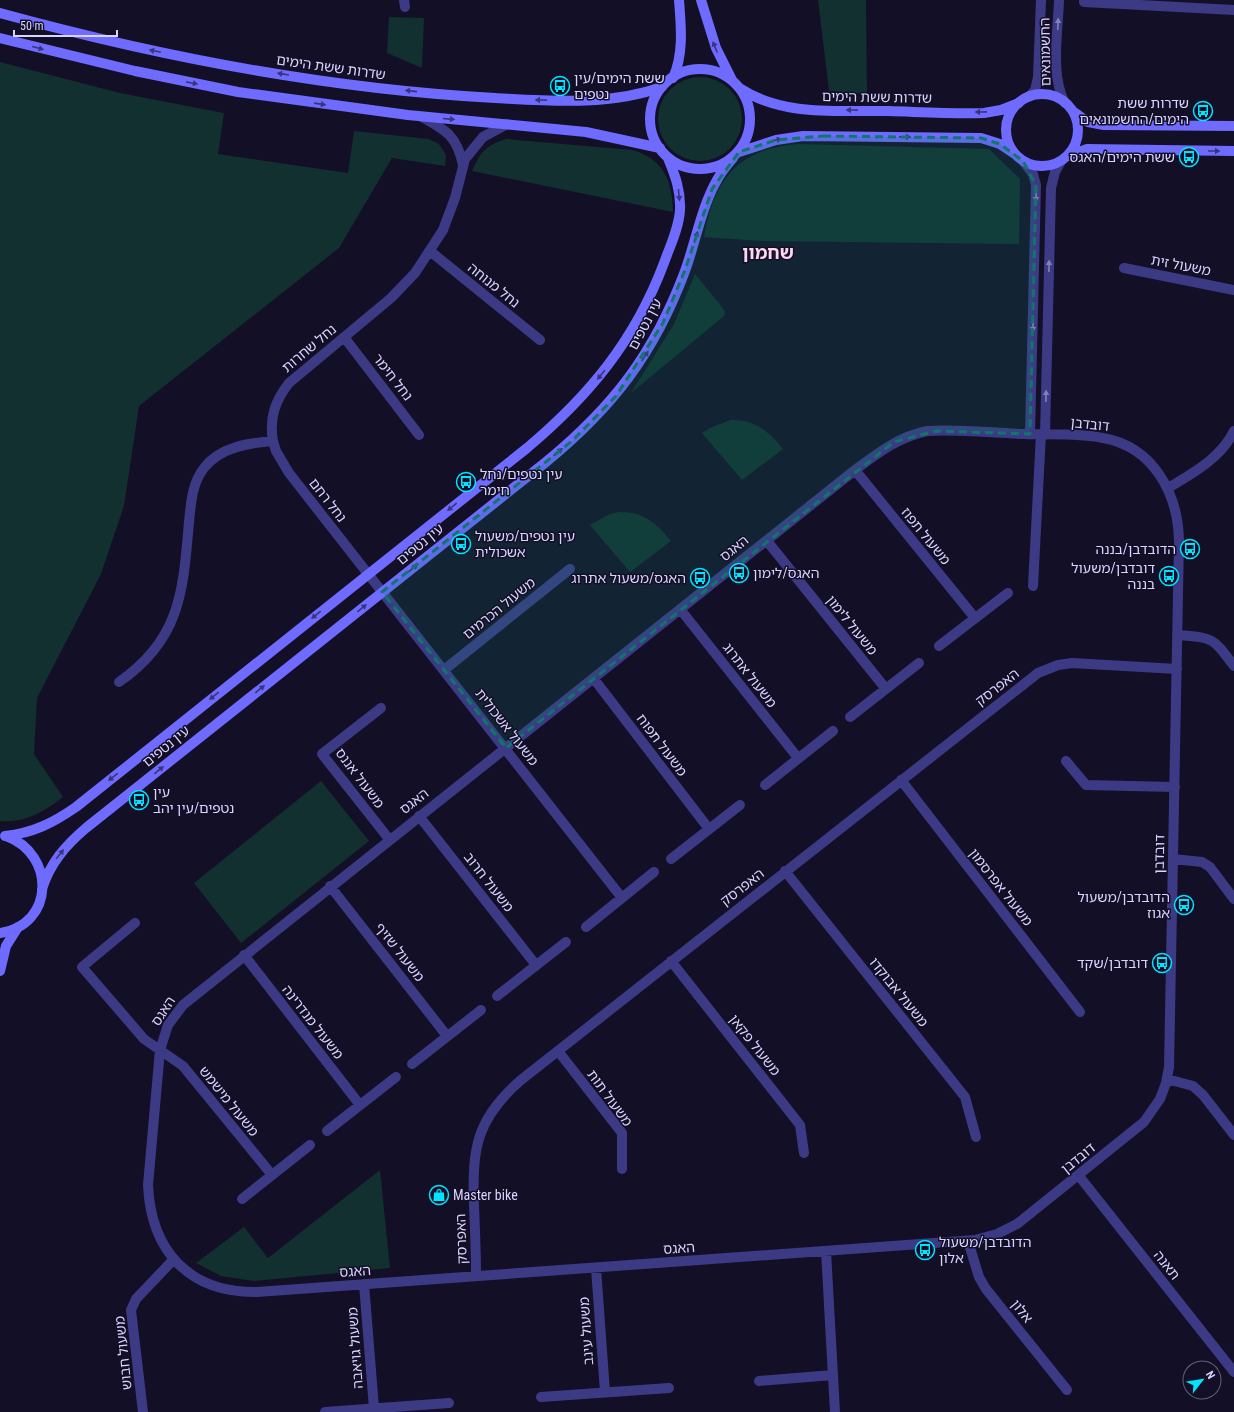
<svg xmlns="http://www.w3.org/2000/svg" width="1234" height="1412" font-family="'Roboto Condensed','Noto Sans Hebrew',sans-serif">
<style>
.green{fill:#12302f}
.lines{fill:none;stroke-linecap:round;stroke-linejoin:round}
.street{stroke:#3d3a85;stroke-width:10}
.secondary{stroke:#6f6bff;stroke-width:10}
.oneway{fill:#837fbc}
.oneway2{fill:#38347d}
.marked{fill:#0f766e;fill-opacity:0.2;stroke:#0f766e;stroke-width:3;stroke-dasharray:8 5;stroke-linejoin:round}
.labels{text-anchor:middle;dominant-baseline:central;stroke-width:3;stroke-linejoin:round;paint-order:stroke}
.street-label{font-size:14px;fill:#d9d4ff;stroke:#130f26}
.poi-label{font-size:14px;fill:#d9d4ff;stroke:#130f26;text-anchor:start}
.district-label{font-size:18px;font-weight:bold;fill:#ffd6f0;stroke:#130f26}
</style>
<rect width="100%" height="100%" fill="#130f26"/>
<!-- green -->
<path class="green" d="M818,0H866L867,94L829,91Z
M389,17L424,18L422,68L387,53Z
M0,62L120,93L224,113L218,154L348,173L354,131L429,139L439,144L446,155L445,166L392,158L339,248L139,406L124,506L101,574L37,698L34,754L63,797C44,812 25,823 0,821Z
M658 119a42 42 0 1 1 84 0a42 42 0 1 1-84 0Z
M506,139L633,150C664,160 672,180 673,212L472,171C481,151 485,146 506,139Z
M798,144L989,149L1020,179L1019,244L762,241L704,237C714,179 738,149 798,144Z
M695,274L722,307L725,312L724,316L631,393L674,324Z
M731,420C754,419 769,431 783,449L742,480L702,433L712,427Z
M619,512C642,511 657,523 671,541L630,572L590,525L610,514Z
M321,781L369,841L241,943L194,883Z
M380,1170L390,1268L254,1281L221,1276L196,1263L244,1227L268,1258Z"/>
<g class="lines">
<!-- street -->
<path class="street" d="M404,0L405,7
M1059,0C1058,31 1050,76 1065,103
M1084,2L1234,10
M1029,97L1035,90L1038,77L1041,0
M422,117C446,130 457,136 463,165
M1023,161L1033,174L1036,185L1030,434
M430,251L540,340
M1124,268L1234,290
M344,337L419,435
M927,431C959,429 992,433 1024,434C1050,435 1078,433 1103,438C1154,447 1178,494 1179,541L1169,1067L1166,1083L1160,1099L1144,1122L1017,1224L997,1234L975,1240L257,1292C189,1293 151,1251 148,1185L160,1050L168,1025L183,1005L855,470C878,453 898,437 927,431Z
M1045,435L1051,188L1055,172L1061,161
M273,441L276,451L289,473L622,898
M855,470L975,618
M1168,488C1193,473 1221,458 1234,431
M767,541L886,689
M1033,586L1041,434
M680,609L798,758
M1178,635C1214,638 1212,637 1234,666
M939,646L1008,593
M444,670L570,569
M594,679L709,829
M119,682C181,639 183,591 189,522C191,503 192,483 204,468C220,447 249,443 273,441C269,418 275,401 289,383L391,298L415,273L443,230L455,198L465,159L483,137L507,124
M381,708L322,754L389,839
M850,717L919,663
M1066,761L1086,785L1175,787
M901,780L1080,1012
M765,785L833,731
M419,816L536,965
M671,859L740,805
M1173,859L1202,862L1210,867L1234,899
M785,871L965,1097L976,1137
M330,886L447,1036
M135,923L82,967L144,1039L183,1066L272,1175
M586,927L654,872
M244,955L360,1105
M671,961L800,1125L804,1153
M497,996L566,942
M558,1051L622,1133V1169
M412,1064L481,1010
M1167,1079L1193,1086L1203,1095L1234,1135
M327,1131L396,1077
M1079,1176L1234,1372
M242,1199L310,1145
M968,1241L979,1277L986,1289L1067,1390
M826,1251L835,1412
M596,1268L605,1392
M476,1276C476,1253 475,1229 474,1206C472,1148 476,1119 521,1080L1038,673L1058,665L1072,663L1177,669
M364,1284L374,1408
M759,1381L833,1375
M541,1397L669,1388
M143,1412L131,1310L136,1299L174,1259
M325,1412L449,1403"/>
<!-- secondary -->
<path class="secondary" d="M701,0L716,48L732,80
M0,13C161,57 328,89 495,98C551,101 609,106 662,87
M0,38L135,71L238,92L408,115L586,132L660,148
M650 119a50 50 0 1 1 100 0a50 50 0 1 1-100 0Z
M673,78C684,54 681,26 679,0
M741,89C784,117 840,110 889,111C921,112 953,114 984,113L1001,110L1019,103
M1006 130a36 36 0 1 1 72 0a36 36 0 1 1-72 0Z
M1074,112L1088,122L1104,125L1234,126
M739,152L776,140L803,136L981,138L1000,144L1015,154
M1069,156L1087,149L1234,151
M5,836C33,833 53,823 76,807L527,448C590,395 635,340 664,263C670,246 679,228 680,210C681,191 675,175 668,158
M42,889C50,863 66,845 86,828L546,462C613,407 654,354 685,271C696,241 701,208 717,180C721,172 727,165 733,158
M0,933C55,925 56,854 6,836
M0,971L6,946L18,927"/>
</g>
<!-- one-way arrows -->
<defs><path id="oneway-solid" d="M-6-.8H1V-3.2L6.5 0L1 3.2V.8H-6Z"/></defs>
<g class="oneway">
<use href="#oneway-solid" transform="translate(1058 24) rotate(-88)"/>
<use href="#oneway-solid" transform="translate(1036 196) rotate(92)"/>
<use href="#oneway-solid" transform="translate(1049 266) rotate(-89)"/>
<use href="#oneway-solid" transform="translate(1033 326) rotate(92)"/>
<use href="#oneway-solid" transform="translate(1046 396) rotate(-89)"/>
</g>
<g class="oneway2">
<use href="#oneway-solid" transform="translate(715 47) rotate(-112)"/>
<use href="#oneway-solid" transform="translate(38 48) rotate(15)"/>
<use href="#oneway-solid" transform="translate(155 51) rotate(-168)"/>
<use href="#oneway-solid" transform="translate(283 74) rotate(-171)"/>
<use href="#oneway-solid" transform="translate(192 83) rotate(11)"/>
<use href="#oneway-solid" transform="translate(411 91) rotate(-174)"/>
<use href="#oneway-solid" transform="translate(541 100) rotate(-179)"/>
<use href="#oneway-solid" transform="translate(320 104) rotate(8)"/>
<use href="#oneway-solid" transform="translate(852 110) rotate(-179)"/>
<use href="#oneway-solid" transform="translate(981 112) rotate(179)"/>
<use href="#oneway-solid" transform="translate(449 119) rotate(5)"/>
<use href="#oneway-solid" transform="translate(905 137) rotate(1)"/>
<use href="#oneway-solid" transform="translate(776 140) rotate(-13)"/>
<use href="#oneway-solid" transform="translate(1214 151)"/>
<use href="#oneway-solid" transform="translate(679 195) rotate(84)"/>
<use href="#oneway-solid" transform="translate(696 237) rotate(-74)"/>
<use href="#oneway-solid" transform="translate(645 356) rotate(-57)"/>
<use href="#oneway-solid" transform="translate(601 375) rotate(129)"/>
<use href="#oneway-solid" transform="translate(558 452) rotate(-39)"/>
<use href="#oneway-solid" transform="translate(452 507) rotate(141)"/>
<use href="#oneway-solid" transform="translate(413 568) rotate(-39)"/>
<use href="#oneway-solid" transform="translate(362 608) rotate(-39)"/>
<use href="#oneway-solid" transform="translate(316 615) rotate(141)"/>
<use href="#oneway-solid" transform="translate(260 689) rotate(-39)"/>
<use href="#oneway-solid" transform="translate(214 696) rotate(141)"/>
<use href="#oneway-solid" transform="translate(159 770) rotate(-39)"/>
<use href="#oneway-solid" transform="translate(113 777) rotate(142)"/>
<use href="#oneway-solid" transform="translate(60 854) rotate(-51)"/>
</g>
<!-- marked area -->
<path class="marked" d="M823,136L981,138L1000,144L1023,161L1036,185L1030,434L936,431L894,442L506,748L382,592L572,441L616,396L663,323L685,270L712,189L739,152L776,140Z"/>
<!-- icons -->
<defs>
<g id="bus-ring" transform="scale(1)"><circle r="9.5" fill="#130f26" stroke="#00e5ff" stroke-width="1.5"/><path d="M-5-6H5V4H4V6H2V4H-2V6H-4V4H-5ZM-3.5-4V0h7V-4ZM-3.5 1.2v1.5H-2V1.2ZM2 1.2v1.5H3.5V1.2Z" fill="#00e5ff"/></g>
<g id="shop-ring" transform="scale(1)"><circle r="9.5" fill="#130f26" stroke="#00e5ff" stroke-width="1.5"/><path d="M-5-2.5h2.3a2.7 3.5 0 0 1 5.4 0H5L5.5 6h-11ZM-1.5-2.5h3a1.5 2.3 0 0 0-3 0Z" fill="#00e5ff"/></g>
</defs>
<g fill-rule="evenodd">
<use href="#bus-ring" x="560" y="86"/>
<use href="#bus-ring" x="1203" y="111"/>
<use href="#bus-ring" x="1189" y="157"/>
<use href="#bus-ring" x="466" y="482"/>
<use href="#bus-ring" x="461" y="544"/>
<use href="#bus-ring" x="1190" y="549"/>
<use href="#bus-ring" x="739" y="573"/>
<use href="#bus-ring" x="1169" y="576"/>
<use href="#bus-ring" x="700" y="578"/>
<use href="#bus-ring" x="139" y="800"/>
<use href="#bus-ring" x="1184" y="905"/>
<use href="#bus-ring" x="1162" y="963"/>
<use href="#shop-ring" x="439" y="1195"/>
<use href="#bus-ring" x="925" y="1250"/>
</g>
<g class="labels">
<!-- street labels -->
<g class="street-label">
<text transform="translate(1045 52) rotate(-91)">החשמונאים</text>
<text transform="translate(331 67) rotate(8)">שדרות ששת הימים</text>
<text transform="translate(877 97) rotate(1)">שדרות ששת הימים</text>
<text transform="translate(1181 265) rotate(11)">משעול זית</text>
<text transform="translate(494 285) rotate(39)">נחל מנוחה</text>
<text transform="translate(645 324) rotate(-62)">עין נטפים</text>
<text transform="translate(309 348) rotate(-40)">נחל שחרות</text>
<text transform="translate(393 377) rotate(52)">נחל חימר</text>
<text transform="translate(1090 424) rotate(6)">דובדבן</text>
<text transform="translate(328 500) rotate(52)">נחל רחם</text>
<text transform="translate(926 536) rotate(51)">משעול תפוז</text>
<text transform="translate(420 544) rotate(-39)">עין נטפים</text>
<text transform="translate(734 548) rotate(-39)">האגס</text>
<text transform="translate(499 608) rotate(-39)">משעול הכרמים</text>
<text transform="translate(852 625) rotate(51)">משעול לימון</text>
<text transform="translate(750 675) rotate(52)">משעול אתרוג</text>
<text transform="translate(997 687) rotate(-38)">האפרסק</text>
<text transform="translate(507 727) rotate(52)">משעול אשכולית</text>
<text transform="translate(662 745) rotate(53)">משעול תפוח</text>
<text transform="translate(166 746) rotate(-39)">עין נטפים</text>
<text transform="translate(360 778) rotate(53)">משעול אננס</text>
<text transform="translate(414 801) rotate(-38)">האגס</text>
<text transform="translate(1159 854) rotate(-89)">דובדבן</text>
<text transform="translate(489 882) rotate(52)">משעול חרוב</text>
<text transform="translate(742 887) rotate(-38)">האפרסק</text>
<text transform="translate(1001 887) rotate(52)">משעול אפרסמון</text>
<text transform="translate(400 952) rotate(52)">משעול שזיף</text>
<text transform="translate(899 992) rotate(51)">משעול אבוקדו</text>
<text transform="translate(163 1011) rotate(-57)">האגס</text>
<text transform="translate(313 1022) rotate(52)">משעול מנדרינה</text>
<text transform="translate(755 1045) rotate(52)">משעול פקאן</text>
<text transform="translate(610 1098) rotate(54)">משעול תות</text>
<text transform="translate(229 1101) rotate(51)">משעול מישמש</text>
<text transform="translate(1078 1158) rotate(-39)">דובדבן</text>
<text transform="translate(461 1239) rotate(-92)">האפרסק</text>
<text transform="translate(679 1248) rotate(-4)">האגס</text>
<text transform="translate(1167 1265) rotate(52)">תאנה</text>
<text transform="translate(355 1271) rotate(-4)">האגס</text>
<text transform="translate(1022 1311) rotate(51)">אלון</text>
<text transform="translate(586 1331) rotate(-94)">משעול עינב</text>
<text transform="translate(355 1348) rotate(-94)">משעול גויאבה</text>
<text transform="translate(123 1353) rotate(-96)">משעול חבוש</text>
</g>
<!-- poi labels -->
<g class="poi-label">
<text x="574" y="78">ששת הימים/עין<tspan x="574" dy="16">נטפים</tspan></text>
<text x="1189" y="103" text-anchor="end">שדרות ששת<tspan x="1189" dy="16">הימים/החשמונאים</tspan></text>
<text x="1175" y="157" text-anchor="end">ששת הימים/האגס</text>
<text x="480" y="474">עין נטפים/נחל<tspan x="480" dy="16">חימר</tspan></text>
<text x="475" y="536">עין נטפים/משעול<tspan x="475" dy="16">אשכולית</tspan></text>
<text x="1176" y="549" text-anchor="end">הדובדבן/בננה</text>
<text x="1155" y="568" text-anchor="end">דובדבן/משעול<tspan x="1155" dy="16">בננה</tspan></text>
<text x="753" y="573">האגס/לימון</text>
<text x="686" y="578" text-anchor="end">האגס/משעול אתרוג</text>
<text x="153" y="792">עין<tspan x="153" dy="16">נטפים/עין יהב</tspan></text>
<text x="1170" y="897" text-anchor="end">הדובדבן/משעול<tspan x="1170" dy="16">אגוז</tspan></text>
<text x="1148" y="963" text-anchor="end">דובדבן/שקד</text>
<text x="453" y="1195">Master bike</text>
<text x="939" y="1242">הדובדבן/משעול<tspan x="939" dy="16">אלון</tspan></text>
</g>
<!-- district labels -->
<g class="district-label">
<text x="768" y="252">שחמון</text>
</g>
</g>
<!-- north arrow -->
<g transform="translate(1202 1380) rotate(59)"><circle r="19" fill="#130f26" stroke="#625e7d"/>
<path d="M0-3L7 15L0 10L-7 15Z" fill="#00e5ff"/>
<text y="-6" font-size="11" font-weight="bold" text-anchor="middle" fill="#d9d4ff">N</text>
</g>
<!-- scale -->
<path d="M14 30v6h103v-6" fill="none" stroke="#d9d4ff" stroke-width="2"/>
<text x="20" y="30" font-size="12" fill="#d9d4ff" stroke="#130f26" stroke-width="3" paint-order="stroke">50 m</text>
</svg>
